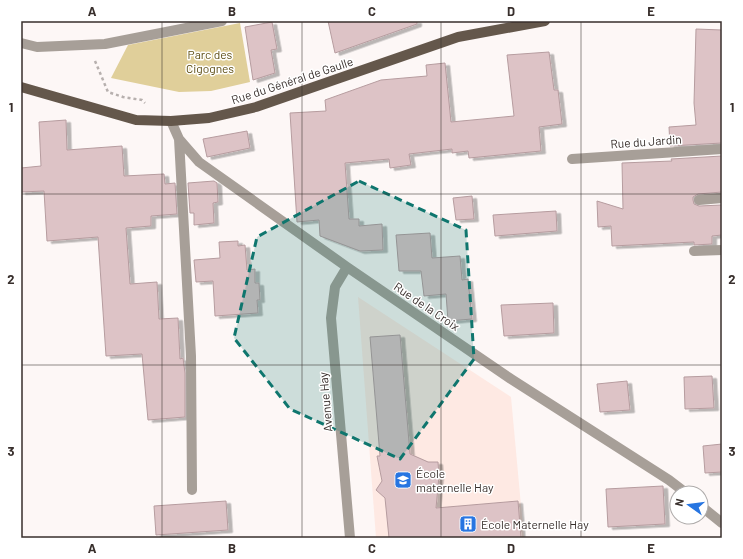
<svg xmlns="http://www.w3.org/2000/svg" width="743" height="559" font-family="Barlow,sans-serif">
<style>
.built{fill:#fee9e3}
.green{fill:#e0cf9a}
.building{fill:#ddc3c6;stroke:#b69c9f;filter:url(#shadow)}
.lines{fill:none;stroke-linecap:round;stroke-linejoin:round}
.path{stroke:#b7b0ae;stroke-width:2.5;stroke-dasharray:3 3;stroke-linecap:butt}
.minor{stroke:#a79f98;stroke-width:10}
.major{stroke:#64574b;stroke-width:10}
.marked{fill:#0f766e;fill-opacity:0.2;stroke:#0f766e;stroke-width:3;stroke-dasharray:8 5;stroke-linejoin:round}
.grid{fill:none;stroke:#382f2c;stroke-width:1;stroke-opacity:0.55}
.labels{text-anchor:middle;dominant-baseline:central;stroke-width:3;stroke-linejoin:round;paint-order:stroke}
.park-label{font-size:12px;fill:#5d4d13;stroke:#fff}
.street-label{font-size:12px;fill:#382f2c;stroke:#fff}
.poi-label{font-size:12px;fill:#382f2c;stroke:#fff;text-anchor:start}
.neatline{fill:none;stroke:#382f2c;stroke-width:1.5}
.grid-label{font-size:13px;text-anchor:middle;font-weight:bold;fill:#382f2c}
</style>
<defs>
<filter id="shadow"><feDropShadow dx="4.5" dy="2.5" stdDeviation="0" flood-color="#0004"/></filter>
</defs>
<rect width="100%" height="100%" fill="#fdf7f6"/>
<!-- built -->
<path class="built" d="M358,297L511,397L524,538H376Z"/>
<!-- green -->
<path class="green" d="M240,23L250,82L211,91L179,92L111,78L128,45Z"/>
<!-- building -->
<path class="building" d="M328,21H417V24L335,53Z
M272,22L277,49L271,50L275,73L253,80L245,27Z
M696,29L722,30V143L670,146L669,127L696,125L694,103Z
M549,52L554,90H558L562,124L539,127L541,151L469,158L468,151L452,153V149L409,154L411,165L390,168L389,159L345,163L349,219H359V226L382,224L383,250L360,251L320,236L319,220L297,222L290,113L326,111L325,100L381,80L427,76L426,65L445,63L451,122L514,116L507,55Z
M66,120L67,150L122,146L124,176L164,174L165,184L175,183L177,214L151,216V226L126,228L130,284L157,282L159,319L178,318L180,359L183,358L185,373V417L148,420L142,354L106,356L98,237L47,241L44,191L21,192V168L41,166L39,122Z
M247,131L250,148L207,157L203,139Z
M722,156V192L698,194L693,197V200L694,204L699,206L722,205V235L712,236V244L694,245V242L612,246L611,226L598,227L597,201L623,209L622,163L672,161L671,159Z
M214,181L217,183L218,202L213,203L214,223L194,225V213H190L188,183Z
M472,196L474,219L456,220L453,198Z
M556,211L557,231L495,236L493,215Z
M430,233L432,258L460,256L462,280L468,279L472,319L448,321L446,294L424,296L421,271H399L396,235Z
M238,241V246L245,245L247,270L255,269V283H259L260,300H257L258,313L215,316L213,281L196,282L194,260L220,258L219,242Z
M553,303L554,333L504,336L501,305Z
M400,335L410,454L428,462H438L439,476L436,508L518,501L521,538H389L385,498L376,490L382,481L377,456H380L370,337Z
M712,376L714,408L685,409L684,377Z
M627,381L630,410L600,412L597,384Z
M722,444V472L705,473L703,446Z
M663,486L665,524L608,527L606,489Z
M226,501L228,530L156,535L154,506Z"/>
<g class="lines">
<!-- path -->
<path class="path" d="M95,61L108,92L123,97L142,100L145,103"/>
<!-- minor -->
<path class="minor" d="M21,43L37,47L105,44L222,21
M171,121L179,139L199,162L347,267L511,379L669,480L686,493
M179,139L191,356L192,490
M572,159L722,149
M699,200L722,198
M694,251L722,250
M347,267L335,287L331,318L350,538
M701,506L722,523"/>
<!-- major -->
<path class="major" d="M21,87L136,120L171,121L209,118L256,107L458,37L545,21"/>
</g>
<!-- marked area -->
<path class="marked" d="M359,181L466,230L474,359L400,459L290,409L234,338L257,237Z"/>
<!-- grid -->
<path class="grid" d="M162,21V538M302,21V538M441,21V538M581,21V538M21,194H722M21,365H722"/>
<!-- icons -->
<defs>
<g id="school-square" transform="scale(0.9)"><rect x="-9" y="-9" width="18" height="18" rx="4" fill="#2775e1" stroke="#fff"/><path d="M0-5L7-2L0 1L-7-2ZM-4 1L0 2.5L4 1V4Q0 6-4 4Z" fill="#fff"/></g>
<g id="building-square" transform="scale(0.9)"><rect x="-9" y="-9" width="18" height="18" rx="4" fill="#2775e1" stroke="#fff"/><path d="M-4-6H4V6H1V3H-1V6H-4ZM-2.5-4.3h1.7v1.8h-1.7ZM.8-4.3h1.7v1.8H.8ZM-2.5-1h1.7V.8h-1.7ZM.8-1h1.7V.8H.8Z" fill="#fff"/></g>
</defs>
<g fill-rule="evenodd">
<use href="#school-square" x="403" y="480"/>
<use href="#building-square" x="468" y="524"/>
</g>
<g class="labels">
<!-- park labels -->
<g class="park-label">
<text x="210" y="54">Parc des<tspan x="210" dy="14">Cigognes</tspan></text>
</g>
<!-- street labels -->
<g class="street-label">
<text transform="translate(292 80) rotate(-18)">Rue du Général de Gaulle</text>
<text transform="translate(646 141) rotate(-4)">Rue du Jardin</text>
<text transform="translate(427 306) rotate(34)">Rue de la Croix</text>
<text transform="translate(325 402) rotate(-95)">Avenue Hay</text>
</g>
<!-- poi labels -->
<g class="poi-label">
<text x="416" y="473">École<tspan x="416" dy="14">maternelle Hay</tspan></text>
<text x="481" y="524">École Maternelle Hay</text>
</g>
</g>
<!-- border -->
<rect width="743" height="559" fill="none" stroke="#ffffff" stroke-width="44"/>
<!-- north arrow -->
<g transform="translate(689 505) rotate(284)"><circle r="19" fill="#ffffff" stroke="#afacab"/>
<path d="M0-3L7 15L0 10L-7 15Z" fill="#2775e1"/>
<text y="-6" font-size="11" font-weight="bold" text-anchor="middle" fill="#382f2c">N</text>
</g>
<rect x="22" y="22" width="699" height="515" class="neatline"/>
<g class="grid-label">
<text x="92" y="16">A</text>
<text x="232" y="16">B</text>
<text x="372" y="16">C</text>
<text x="511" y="16">D</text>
<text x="651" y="16">E</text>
<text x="11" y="112">1</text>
<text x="732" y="112">1</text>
<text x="11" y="284">2</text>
<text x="732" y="284">2</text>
<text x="11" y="456">3</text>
<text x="732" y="456">3</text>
<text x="92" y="553">A</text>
<text x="232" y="553">B</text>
<text x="372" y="553">C</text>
<text x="511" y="553">D</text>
<text x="651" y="553">E</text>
</g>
</svg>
